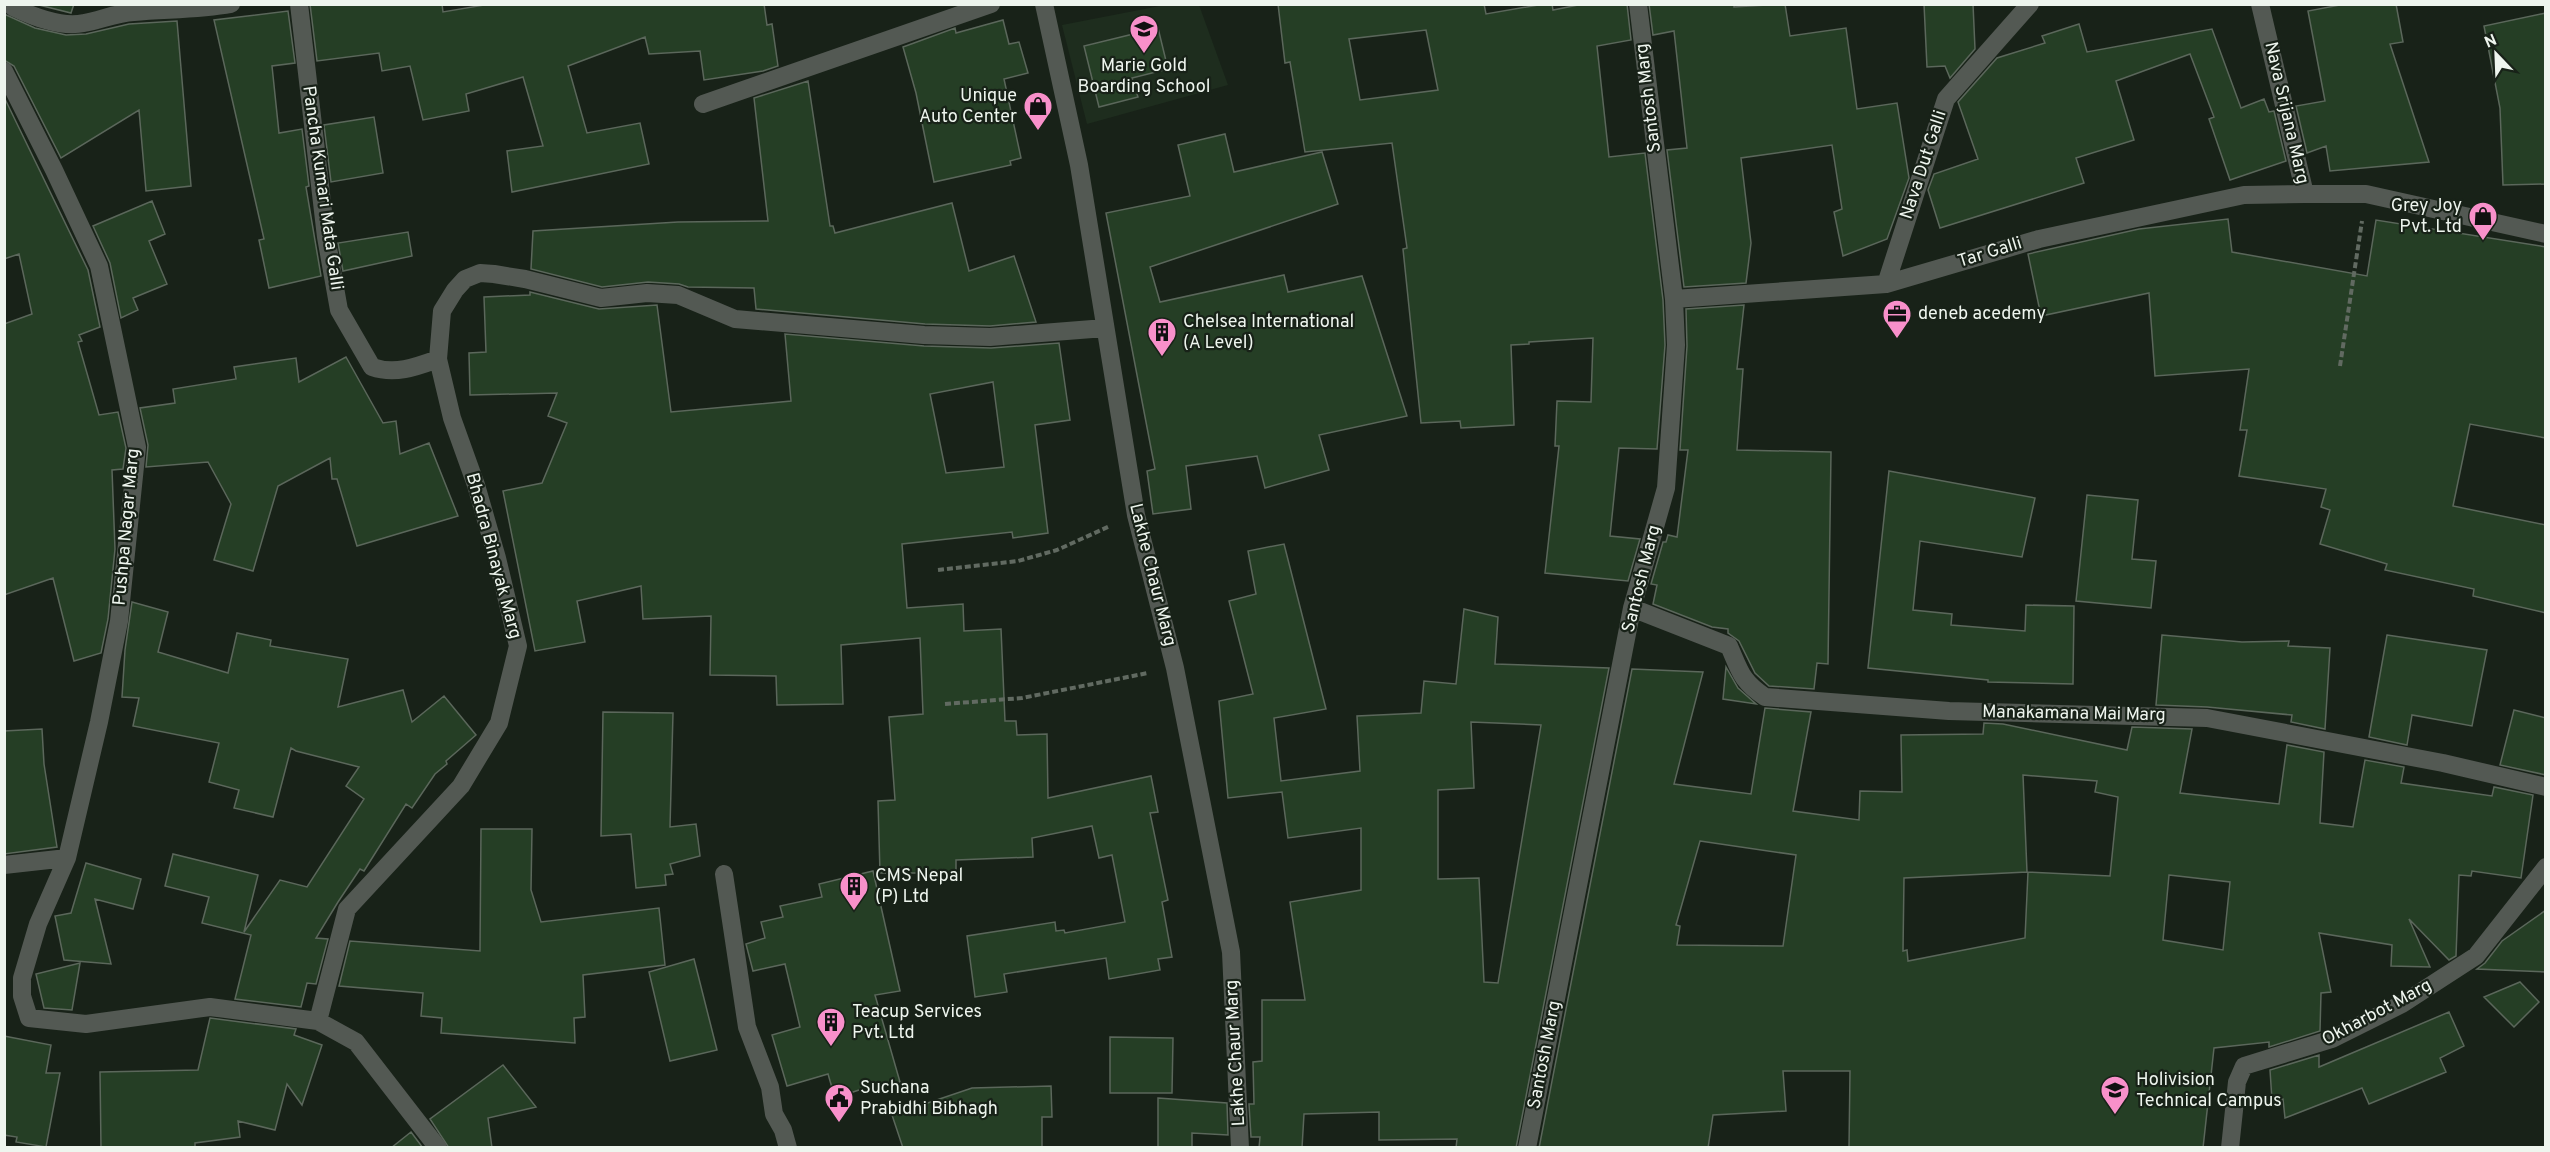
<svg xmlns="http://www.w3.org/2000/svg" width="2550" height="1152" font-family="Overpass,sans-serif">
<style>
.built{fill:#1e2d1e}
.building{fill:#253e25;stroke:#5b675b;stroke-width:1.5;fill-rule:evenodd}
.lines{fill:none;stroke-linecap:round;stroke-linejoin:round}
.path{stroke:#616a61;stroke-width:4;stroke-dasharray:6 3;stroke-linecap:butt}
.minor{stroke:#535953;stroke-width:18}
.labels{text-anchor:middle;dominant-baseline:central;stroke-width:4.5;stroke-linejoin:round;paint-order:stroke}
.poi-label{font-size:18px;fill:#eef5ee;stroke:#182218;text-anchor:start}
.street-label{font-size:18px;fill:#eef5ee;stroke:#182218}
</style>
<rect width="100%" height="100%" fill="#182218"/>
<!-- built -->
<path class="built" d="M1165,5H1199L1228,85L1087,124L1062,25Z"/>
<!-- building -->
<path class="building" d="M35,4H74L71,13Z
M310,4H442L443,12L490,4H764L767,25L772,24L778,66L763,71L704,80L700,51L649,54L645,37L568,66L587,133L640,123L649,164L512,192L507,151L543,146L523,77L466,94L469,111L423,120L410,66L382,71L379,53L317,61Z
M1278,4H1484L1486,14L1544,4H1552L1553,10L1583,4H1627L1631,40L1597,46L1609,157L1645,153L1663,300L1665,345L1657,449L1619,448L1610,536L1640,539L1628,581L1545,573L1559,446H1555L1557,401L1591,402L1593,338L1529,342V344L1511,345L1514,425L1461,428L1460,421L1421,423L1403,249L1407,248L1392,143L1305,152L1290,62L1285,63ZM1426,30L1438,90L1360,100L1349,39Z
M1649,4H1734V7L1785,4L1790,36L1846,28L1857,109L1897,103L1909,178L1887,239L1843,256L1834,212L1842,209L1832,145L1741,158L1751,243L1746,283L1684,287L1667,150L1687,148L1674,31L1653,35Z
M1924,4H1973L1975,49L1950,78L1945,66L1927,67Z
M2345,4H2396L2403,42L2390,44L2429,162L2330,171L2326,146L2307,153L2296,106L2325,101L2308,11Z
M288,11L295,63L272,66L279,133L302,129L309,186L306,187L321,276L269,288L259,240L264,239L214,20Z
M2546,13V184L2503,185L2500,108L2484,26Z
M4,14L35,28L66,35L86,34L129,24L177,21L191,186L146,191L139,110L61,158L14,66L4,60Z
M1003,20L1009,44L1019,42L1028,73L1004,79L1021,158L1010,161L1011,165L934,182L916,93L903,47L955,28L956,33Z
M2079,24L2087,52L2212,29L2241,108L2264,99L2269,112L2274,111L2286,161L2230,180L2209,119L2214,117L2190,54L2116,81L2134,140L2076,158L2084,183L1940,228L1928,190L1934,174L1978,159L1958,102L1997,58L2045,43L2042,36Z
M1158,28L1168,69L1132,78L1138,97L1099,107L1084,46Z
M808,81L830,226H833L835,233L952,203L969,271L1014,256L1036,322L990,326L925,324L756,309L754,288L688,287L679,284L648,282L602,287L531,269L533,231L678,222L768,221L754,98Z
M4,97L88,270L100,327L79,335L82,341L78,342L99,415L118,412L126,448L123,469L112,470L115,549L108,619L101,653L74,661L53,578L4,595V324L32,314L19,254L4,259Z
M374,117L383,173L331,182L324,125Z
M1225,134L1234,172L1322,152L1338,204L1150,267L1160,302L1284,275L1288,292L1362,276L1407,416L1319,435L1329,470L1265,488L1257,456L1186,466L1191,509L1153,514L1147,471L1155,469L1106,213L1190,196L1178,145Z
M152,201L165,234L149,241L167,284L133,298L138,310L121,318L110,263L93,226Z
M2228,219L2232,252L2367,276L2376,220L2546,247V438L2470,424L2453,506L2546,525V613L2473,596L2474,589L2385,570L2387,564L2320,544L2330,510L2321,507L2326,489L2239,476L2247,430H2240L2249,369L2155,376L2149,293L2041,316L2028,254L2139,229Z
M408,232L412,256L343,271L338,243Z
M530,292L599,309L657,305L671,412L791,401L785,334L924,346L991,348L1059,343L1070,420L1035,425L1048,533L1013,538L1012,532L902,544L907,608L963,604L964,631L1001,629L1005,721H1016L1017,735L1047,734L1048,798L1151,776L1158,812L1150,813L1168,900L1162,902L1172,957L1158,959L1160,970L1109,979L1106,958L1004,974L1007,992L975,997L967,936L1055,922L1056,931L1064,930L1065,933L1125,922L1112,855L1099,858L1092,826L1032,838L1033,857L956,860V873H880L878,801L895,800L889,717L923,714L920,638L841,645L843,704L777,705L776,676L710,675L711,616L643,619L641,586L577,601L585,642L535,651L503,491L542,483L567,423L548,416L557,393L470,395L469,353L486,352L484,297L530,295ZM993,382L1004,467L946,473L930,394Z
M1744,305L1737,369H1743L1737,450L1831,452L1828,664L1817,663L1814,689L1769,686L1755,673L1739,641L1728,633V629L1712,627L1653,604L1657,585L1651,584L1663,542H1666L1668,535L1677,537L1688,450H1680L1687,346L1686,309Z
M346,357L383,423L396,421L400,454L429,443L458,516L357,546L337,479H332L330,458L278,486L253,571L214,560L231,504L208,462L146,467L148,445L140,408L175,403L173,389L236,379L234,367L296,358L299,382Z
M1889,471L2035,498L2022,557L1920,541L1913,610L1952,614L1951,625L2025,631L2026,605L2074,606L2073,684L1988,682V680L1868,668Z
M2087,495L2138,500L2132,559L2156,561L2151,608L2076,601Z
M1284,544L1326,709L1274,718L1281,781L1360,771L1357,716L1421,713L1424,681L1456,684L1464,609L1498,617L1495,664L1609,668L1516,1148H1456L1457,1139L1379,1140V1112L1304,1114L1302,1148H1259L1260,1137H1251L1249,1104H1254L1253,1062L1262,1061V1000H1305L1290,902L1361,890V828L1288,838L1282,792L1228,798L1219,701L1253,694L1229,601L1256,594L1248,551ZM1471,722L1541,725L1498,983L1484,982L1479,878L1438,879V790L1474,788Z
M132,602L168,612L158,652L228,673L237,633L271,640L270,646L348,659L338,707L403,690L412,722L444,696L476,735L446,761L447,764L435,774L412,808L406,804L364,871L360,869L338,902L316,938L328,939L316,984L307,983L301,1007L235,999L251,935L202,923L209,897L165,886L173,854L258,875L244,932L280,880L307,887L364,799L346,786L359,767L296,751L291,748L273,817L234,808L239,790L209,782L219,743L133,726L139,698L122,697L125,650Z
M2162,635L2242,642L2289,641L2288,646L2330,648L2325,729L2291,722L2292,715L2207,707L2156,705Z
M2387,635L2487,650L2472,726L2412,715L2407,745L2369,737Z
M1726,667L1738,688L1756,704L1723,699Z
M1632,669L1703,672L1674,784L1751,794L1765,708L1811,712L1793,811L1859,820L1860,791L1902,792L1901,735L1983,734L1984,723L2003,724L2127,750L2132,727L2192,729L2180,793L2279,804L2287,745L2324,752L2320,823L2353,827L2365,760L2404,767L2401,783L2492,796L2494,787L2533,795L2521,878L2472,871L2471,876L2459,875L2456,956L2449,960L2409,919L2430,967L2391,966L2392,945L2319,933L2331,992L2321,993L2320,1031L2269,1047V1042L2214,1048L2203,1148H1849L1850,1071H1783L1786,1111L1713,1115L1708,1148H1539ZM2023,775L2097,781L2095,792L2118,797L2110,876L2028,872L2025,938L1908,961L1907,950L1903,951L1904,878L2027,872ZM1700,841L1796,855L1783,946L1677,945L1680,926L1676,925ZM2169,875L2230,882L2223,950L2163,940Z
M2514,710L2546,718V775L2500,765Z
M603,712L673,713L670,827L696,824L700,856L670,864L673,874L665,875L666,885L636,888L631,834L601,836Z
M42,729L44,764L57,847L4,854V731Z
M481,829H532L531,890L541,922L659,908L665,965L583,975L585,1017L574,1018L575,1043L441,1033L442,1018L421,1016L423,993L339,986L350,941L480,951Z
M86,863L141,879L133,909L95,899L111,964L64,960L55,916L71,913Z
M873,871L900,991L875,995L900,1082L863,1093L862,1089L835,1098L828,1074L787,1086L772,1035L800,1027L785,964L753,971L746,944L765,938L761,922L783,917L780,906L822,897L819,884Z
M2546,910V972L2477,969L2485,963L2502,941Z
M694,959L717,1050L670,1061L649,972Z
M80,963L72,1010L44,1008L36,974Z
M2520,982L2539,1002L2514,1027L2484,997Z
M2449,1012L2464,1046L2440,1058L2446,1072L2369,1104L2362,1088L2285,1118L2283,1099L2272,1100L2270,1070L2319,1055V1067Z
M210,1018L296,1029L294,1035L322,1045L302,1105L287,1084L275,1130L238,1121L240,1137L195,1143V1148H101L100,1072L198,1070Z
M4,1036L51,1045L46,1073H60L46,1147L16,1142L17,1137L4,1135Z
M1110,1037L1173,1038L1172,1093H1110Z
M503,1065L536,1107L488,1118L492,1148H449L430,1119Z
M1051,1086L1052,1117H1042V1148H903L892,1115L972,1088Z
M1158,1098L1227,1103L1228,1135L1192,1133V1148H1158Z
M411,1132L423,1148H391Z"/>
<g class="lines">
<!-- path -->
<path class="path" d="M2340,366L2362,221
M938,570L1018,561L1057,550L1110,526
M945,704L1022,698L1148,673"/>
<!-- minor -->
<path class="minor" d="M299,4L326,237L339,310L372,367C395,375 416,367 438,359
M1044,4L1079,165L1136,515L1175,668L1231,952L1240,1148
M2260,4L2305,194H2366L2546,234
M13,7C34,17 61,28 84,23C101,20 116,13 134,12C166,9 198,10 231,4
M4,71L54,170L99,266L137,447L119,621L99,722L67,858L38,924L22,978V996L29,1018L86,1024L210,1007L318,1021L356,1042L438,1148
M703,104L991,4
M1886,284L1946,99L2030,4
M1674,299L1886,284L2039,239L2244,195L2305,194
M1632,608L1729,646C1740,671 1741,681 1765,697L1949,711L2207,718L2443,763L2546,787
M4,865L67,858
M724,874L747,1027L770,1087L774,1114L783,1130L788,1148
M318,1021L347,909L461,786L499,723L518,646L497,558L476,485L452,418L438,359L442,311L455,290L465,279L480,273L494,274L525,279L601,298L647,293L678,295L735,319L924,335L990,337L1105,328
M1527,1148L1632,608L1666,488L1676,345L1674,299L1638,4
M2230,1148L2237,1082L2244,1066L2332,1039L2402,1004L2476,956L2546,867"/>
</g>
<!-- icons -->
<defs>
<g id="school-pin" transform="scale(1.5)"><path d="M0 17L-7.5 6A9.5 9.5 0 1 1 7.5 6Z" fill="#f890ca" stroke="#182218"/><path d="M0-5L7-2L0 1L-7-2ZM-4 1L0 2.5L4 1V4Q0 6-4 4Z" fill="#111"/></g>
<g id="shop-pin" transform="scale(1.5)"><path d="M0 17L-7.5 6A9.5 9.5 0 1 1 7.5 6Z" fill="#f890ca" stroke="#182218"/><path d="M-5-2.5h2.3a2.7 3.5 0 0 1 5.4 0H5L5.5 6h-11ZM-1.5-2.5h3a1.5 2.3 0 0 0-3 0Z" fill="#111"/></g>
<g id="office-pin" transform="scale(1.5)"><path d="M0 17L-7.5 6A9.5 9.5 0 1 1 7.5 6Z" fill="#f890ca" stroke="#182218"/><path d="M-6-3h4V-5.5h4V-3h4V5H-6ZM-1-4.5V-3h2v-1.5ZM-6 0V1H6V0Z" fill="#111"/></g>
<g id="building-pin" transform="scale(1.5)"><path d="M0 17L-7.5 6A9.5 9.5 0 1 1 7.5 6Z" fill="#f890ca" stroke="#182218"/><path d="M-4-6H4V6H1V3H-1V6H-4ZM-2.5-4.3h1.7v1.8h-1.7ZM.8-4.3h1.7v1.8H.8ZM-2.5-1h1.7V.8h-1.7ZM.8-1h1.7V.8H.8Z" fill="#111"/></g>
<g id="civic-pin" transform="scale(1.5)"><path d="M0 17L-7.5 6A9.5 9.5 0 1 1 7.5 6Z" fill="#f890ca" stroke="#182218"/><path d="M-.6-6.5H3V-4.5H.6V-3L4-1V1h2V6H-6V1h2V-1L-.6-3ZM-1.2 2.5V6h2.4V2.5Z" fill="#111"/></g>
</defs>
<g fill-rule="evenodd">
<use href="#school-pin" x="1144" y="29"/>
<use href="#shop-pin" x="1038" y="106"/>
<use href="#shop-pin" x="2483" y="216"/>
<use href="#office-pin" x="1897" y="314"/>
<use href="#building-pin" x="1162" y="332"/>
<use href="#building-pin" x="854" y="886"/>
<use href="#building-pin" x="831" y="1022"/>
<use href="#school-pin" x="2115" y="1090"/>
<use href="#civic-pin" x="839" y="1098"/>
</g>
<g class="labels">
<!-- poi labels -->
<g class="poi-label">
<text x="1144" y="66" text-anchor="middle">Marie Gold<tspan x="1144" dy="21">Boarding School</tspan></text>
<text x="1017" y="96" text-anchor="end">Unique<tspan x="1017" dy="21">Auto Center</tspan></text>
<text x="2462" y="206" text-anchor="end">Grey Joy<tspan x="2462" dy="21">Pvt. Ltd</tspan></text>
<text x="1918" y="314">deneb acedemy</text>
<text x="1183" y="322">Chelsea International<tspan x="1183" dy="21">(A Level)</tspan></text>
<text x="875" y="876">CMS Nepal<tspan x="875" dy="21">(P) Ltd</tspan></text>
<text x="852" y="1012">Teacup Services<tspan x="852" dy="21">Pvt. Ltd</tspan></text>
<text x="2136" y="1080">Holivision<tspan x="2136" dy="21">Technical Campus</tspan></text>
<text x="860" y="1088">Suchana<tspan x="860" dy="21">Prabidhi Bibhagh</tspan></text>
</g>
<!-- street labels -->
<g class="street-label">
<text transform="translate(1649 98) rotate(-97)">Santosh Marg</text>
<text transform="translate(2286 113) rotate(77)">Nava Srijana Marg</text>
<text transform="translate(1924 165) rotate(-72)">Nava Dut Galli</text>
<text transform="translate(322 188) rotate(82)">Pancha Kumari Mata Galli</text>
<text transform="translate(1990 253) rotate(-17)">Tar Galli</text>
<text transform="translate(127 527) rotate(-85)">Pushpa Nagar Marg</text>
<text transform="translate(493 556) rotate(75)">Bhadra Binayak Marg</text>
<text transform="translate(1152 575) rotate(76)">Lakhe Chaur Marg</text>
<text transform="translate(1642 579) rotate(-76)">Santosh Marg</text>
<text transform="translate(2074 714) rotate(1)">Manakamana Mai Marg</text>
<text transform="translate(2377 1013) rotate(-28)">Okharbot Marg</text>
<text transform="translate(1236 1053) rotate(-93)">Lakhe Chaur Marg</text>
<text transform="translate(1545 1055) rotate(-79)">Santosh Marg</text>
</g>
</g>
<!-- border -->
<rect width="2550" height="1152" fill="none" stroke="#eef5ee" stroke-width="12"/>
<!-- north arrow -->
<g transform="translate(2496 54) rotate(337)" stroke="#182218" stroke-width="4.5" paint-order="stroke">
<path d="M0-4.5L10 22L0 15L-10 22Z" fill="#eef5ee"/>
<text y="-9" font-size="16" font-weight="bold" text-anchor="middle" fill="#eef5ee">N</text>
</g>
</svg>
